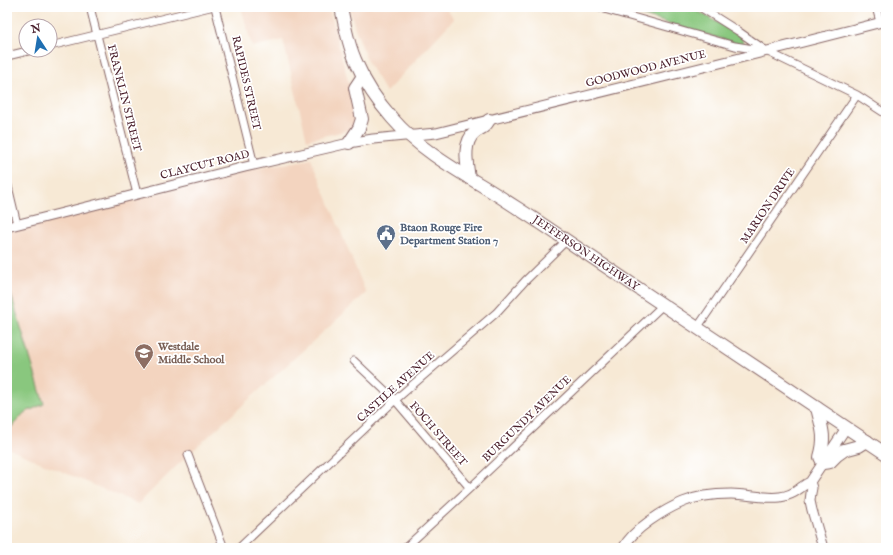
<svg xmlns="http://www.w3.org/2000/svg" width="893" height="555" font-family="'IM FELL English',serif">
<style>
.built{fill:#f3d4bf}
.green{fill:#89c77e;stroke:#6a7354}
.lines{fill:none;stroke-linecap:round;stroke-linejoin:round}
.minor-casing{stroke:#876666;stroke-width:9}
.tertiary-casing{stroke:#876666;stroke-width:11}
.primary-casing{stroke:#876666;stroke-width:14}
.minor{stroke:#fff;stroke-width:7}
.tertiary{stroke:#fff;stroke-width:9}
.primary{stroke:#fff;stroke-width:12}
.labels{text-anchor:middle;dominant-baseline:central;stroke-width:3.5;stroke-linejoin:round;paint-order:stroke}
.street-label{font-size:11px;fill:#4a1f2b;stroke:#fff}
.service-label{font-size:11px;font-weight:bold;fill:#4e5e75;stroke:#fff;text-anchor:start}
.education-label{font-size:11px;font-weight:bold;fill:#785e54;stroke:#fff;text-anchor:start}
</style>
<rect width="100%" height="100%" fill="#fff"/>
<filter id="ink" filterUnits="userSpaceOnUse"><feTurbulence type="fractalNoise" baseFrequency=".025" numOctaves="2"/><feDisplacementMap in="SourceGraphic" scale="8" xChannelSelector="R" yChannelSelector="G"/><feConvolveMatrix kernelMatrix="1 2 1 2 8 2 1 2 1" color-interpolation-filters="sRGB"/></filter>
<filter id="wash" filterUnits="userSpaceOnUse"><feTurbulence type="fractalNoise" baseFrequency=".012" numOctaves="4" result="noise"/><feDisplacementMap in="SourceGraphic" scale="16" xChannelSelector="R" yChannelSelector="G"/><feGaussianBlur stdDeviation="0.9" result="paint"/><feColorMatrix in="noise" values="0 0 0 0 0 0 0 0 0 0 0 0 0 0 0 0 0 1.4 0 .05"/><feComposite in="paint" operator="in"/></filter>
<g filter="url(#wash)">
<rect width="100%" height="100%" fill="#f7e9d5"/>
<!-- built -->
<path class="built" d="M241,7H329L354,104L357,121L353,129L307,140L283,40L252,47Z
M349,7H445L454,19L386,92L368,63L355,28Z
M311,159L366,293L188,455L138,504L7,448V231L255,169Z"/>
<!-- green -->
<path class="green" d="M611,7H691L739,35L742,37L744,43L742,45L623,10Z
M7,281L44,404L24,413L7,432Z"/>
</g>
<g filter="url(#ink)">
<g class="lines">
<!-- minor casing -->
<g class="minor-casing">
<path id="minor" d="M90,7L137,194
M215,7L254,165
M597,7L735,46L766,51L857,95L886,114
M700,7L738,31L765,50
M876,7L880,22
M50,46L210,7
M7,56L32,50
M7,182L17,224
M697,328L857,95
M354,361L395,400L470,488
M188,455L224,548
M239,548L395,400L496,313L525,281L566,241
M405,548L470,488L663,305"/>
</g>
<!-- tertiary casing -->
<g class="tertiary-casing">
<path id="tertiary" d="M7,227L245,167L349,143L373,139L436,133L728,61L886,21
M810,482L812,488L811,493L810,501L812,510L823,548
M623,548C633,529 664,510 683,502C697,496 715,494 731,494C747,494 764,499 780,497C787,496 794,493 799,489C803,486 805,484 810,482L846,428"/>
</g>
<!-- primary casing -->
<g class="primary-casing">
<g id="primary">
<path id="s1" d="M341,7C345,27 349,48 358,66C366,85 378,102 392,118C416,146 449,166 481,185C501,197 520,210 539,222C654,300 771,376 886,454"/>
<path d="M349,143L359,128L362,119L355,88L363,76"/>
<path d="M469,178C467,164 462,143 475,132C482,127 484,129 489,120"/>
<path d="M817,408C822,428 826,437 820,457L823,463L830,462L837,455L844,450L859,446L867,441"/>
</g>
</g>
<!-- minor -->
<use href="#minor" class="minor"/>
<!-- tertiary -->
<use href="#tertiary" class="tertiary"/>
<!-- primary -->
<use href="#primary" class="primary"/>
</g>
</g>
<!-- icons -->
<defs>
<g id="civic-pin" transform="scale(1)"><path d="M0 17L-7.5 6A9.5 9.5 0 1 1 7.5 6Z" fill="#5c6f8a" stroke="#fff"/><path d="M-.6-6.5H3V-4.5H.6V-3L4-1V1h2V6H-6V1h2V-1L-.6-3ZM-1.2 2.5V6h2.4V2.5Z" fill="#fff"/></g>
<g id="school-pin" transform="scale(1)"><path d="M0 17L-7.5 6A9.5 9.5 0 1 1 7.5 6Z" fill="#8d6e63" stroke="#fff"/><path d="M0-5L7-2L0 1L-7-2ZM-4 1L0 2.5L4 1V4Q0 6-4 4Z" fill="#fff"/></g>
</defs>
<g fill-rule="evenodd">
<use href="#civic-pin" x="386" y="234"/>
<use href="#school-pin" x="144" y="353"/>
</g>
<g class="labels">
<!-- street labels -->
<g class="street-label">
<text transform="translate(646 69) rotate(-14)">GOODWOOD AVENUE</text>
<text transform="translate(246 83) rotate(77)">RAPIDES STREET</text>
<text transform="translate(124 98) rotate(76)">FRANKLIN STREET</text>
<text transform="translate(205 165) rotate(-14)">CLAYCUT ROAD</text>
<text transform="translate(768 206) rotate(-56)">MARION DRIVE</text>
<text stroke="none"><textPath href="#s1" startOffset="361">JEFFERSON HIGHWAY</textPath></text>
<text transform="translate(396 387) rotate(-42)">CASTILE AVENUE</text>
<text transform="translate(527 419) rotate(-44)">BURGUNDY AVENUE</text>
<text transform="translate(438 434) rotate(49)">FOCH STREET</text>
</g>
<!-- service labels -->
<g class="service-label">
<text x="400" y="228">Btaon Rouge Fire<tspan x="400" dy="13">Department Station 7</tspan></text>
</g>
<!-- education labels -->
<g class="education-label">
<text x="158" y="347">Westdale<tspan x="158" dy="13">Middle School</tspan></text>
</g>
</g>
<!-- margin -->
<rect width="893" height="555" fill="none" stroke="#fff" stroke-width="24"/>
<!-- north arrow -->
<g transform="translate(38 38) rotate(348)"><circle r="19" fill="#ffffff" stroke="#b7a5aa"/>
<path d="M0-3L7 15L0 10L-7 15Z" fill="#1f6fb2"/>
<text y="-6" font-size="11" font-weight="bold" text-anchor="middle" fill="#4a1f2b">N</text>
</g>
</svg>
